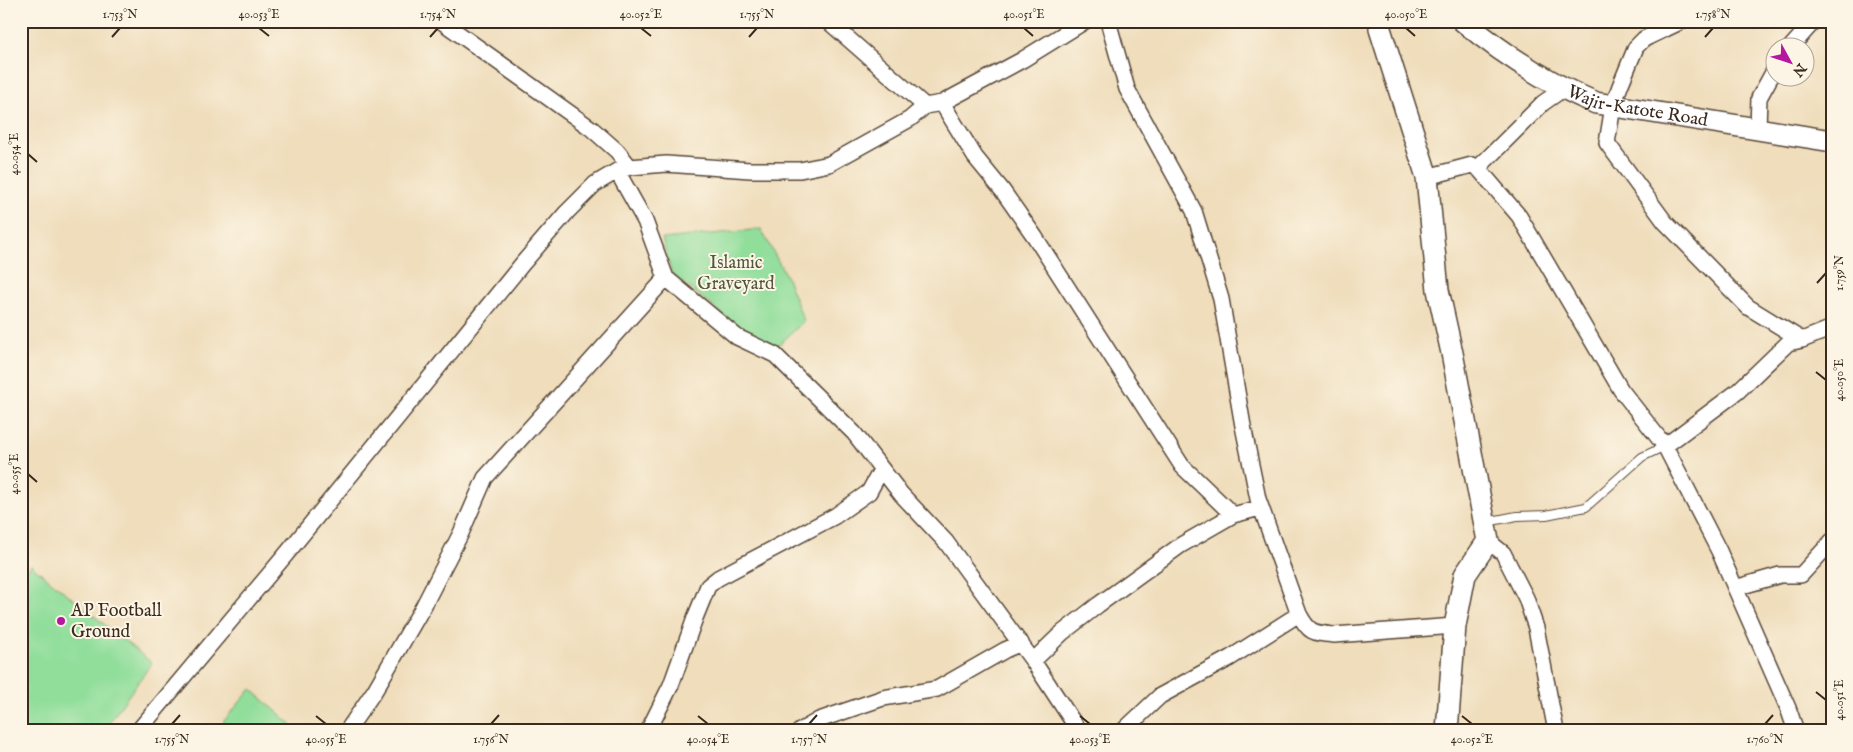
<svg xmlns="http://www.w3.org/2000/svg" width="1853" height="752" font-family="'IM FELL English',serif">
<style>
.green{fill:#91de9b;stroke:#66845c}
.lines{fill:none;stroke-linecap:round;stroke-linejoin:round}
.lane-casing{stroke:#564536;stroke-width:10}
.street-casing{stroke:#564536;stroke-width:18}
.secondary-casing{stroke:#564536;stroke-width:24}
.lane{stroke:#fff;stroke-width:8}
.street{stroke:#fff;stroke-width:15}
.secondary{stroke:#fff;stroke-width:21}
.ticks{fill:none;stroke:#3b2a1e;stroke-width:2}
.poi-dot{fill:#b5179e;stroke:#fcf5e5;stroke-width:2}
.labels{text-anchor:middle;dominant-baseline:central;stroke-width:4;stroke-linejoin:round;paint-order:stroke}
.street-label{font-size:18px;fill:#3b2a1e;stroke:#fcf5e5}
.park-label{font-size:18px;fill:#50573d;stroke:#fcf5e5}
.poi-label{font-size:18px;fill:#3b2a1e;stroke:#fcf5e5;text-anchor:start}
.neatline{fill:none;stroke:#3b2a1e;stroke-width:2}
.ticks-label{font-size:12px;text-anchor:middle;fill:#3b2a1e}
</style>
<rect width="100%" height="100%" fill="#fcf5e5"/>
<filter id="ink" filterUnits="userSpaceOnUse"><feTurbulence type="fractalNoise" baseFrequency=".02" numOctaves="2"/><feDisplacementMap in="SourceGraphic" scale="10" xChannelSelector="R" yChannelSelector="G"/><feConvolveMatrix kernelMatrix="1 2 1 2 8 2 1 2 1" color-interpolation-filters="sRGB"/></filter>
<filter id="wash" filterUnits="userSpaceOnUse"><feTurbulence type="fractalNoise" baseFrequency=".0096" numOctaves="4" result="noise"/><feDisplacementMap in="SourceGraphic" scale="20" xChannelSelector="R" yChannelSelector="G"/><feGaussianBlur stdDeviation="1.12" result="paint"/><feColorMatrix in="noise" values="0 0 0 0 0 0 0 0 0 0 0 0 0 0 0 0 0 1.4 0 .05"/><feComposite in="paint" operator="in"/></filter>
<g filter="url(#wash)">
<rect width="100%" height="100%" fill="#efddbb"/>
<!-- green -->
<path class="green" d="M761,229L786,276L804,321L779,345L751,337L672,274L662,239Z
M31,565L152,663L103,731H21V578Z
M251,689L299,731H233L223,722Z"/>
</g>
<g filter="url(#ink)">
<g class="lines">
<!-- lane casing -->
<g class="lane-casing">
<path id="lane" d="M1486,522L1517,516L1546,515L1586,507L1642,457L1665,446"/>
</g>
<!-- street casing -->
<g class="street-casing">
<path id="street" d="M441,21L592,129L617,151L630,167
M828,21L925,106
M1108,21L1127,89L1194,211L1221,299L1243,426L1258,499L1299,614C1309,633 1313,633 1334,635L1455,626
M1682,21L1644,39L1636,47L1620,86L1613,106L1607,143L1665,222L1748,307L1802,340
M1790,48L1814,21
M942,103L975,157L1002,190L1035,237L1182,466L1233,515
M1758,128L1759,98L1776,67
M1478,168L1543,103L1563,89
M617,171L645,221L666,278L737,337L775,355L854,433L901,494L946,542L1033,661L1079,731
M1427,177L1472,165L1478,168L1519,216L1621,390L1665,446L1719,551L1788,708L1796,731
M1665,446L1737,392L1788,343L1802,340L1832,328
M1488,541L1503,553L1526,598L1536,628L1556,731
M1735,588L1780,575H1801L1832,541
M1033,661L1062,633L1098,605L1181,545L1233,515L1260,508
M138,731L288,552L523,263L567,212L595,184L617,171L630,167L666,164L750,170H800L829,164L910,119L925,106L942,103L1022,60L1085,21
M347,731L375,690L423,607L461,533L485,478L666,278
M648,731L671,685L695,618L708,586L718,578L835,516L869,492L881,470
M800,731L819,720L883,698L937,689L1005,650L1021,643
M1123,731L1160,696L1230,658L1299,614"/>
</g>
<!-- secondary casing -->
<g class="secondary-casing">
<g id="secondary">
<path d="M1380,21V29L1427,177L1438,290L1452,353L1488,541L1465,575L1455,626L1447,731"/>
<path id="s1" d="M1463,21C1503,54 1548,83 1596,103L1832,141"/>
</g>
</g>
<!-- lane -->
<use href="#lane" class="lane"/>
<!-- street -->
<use href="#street" class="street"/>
<!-- secondary -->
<use href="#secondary" class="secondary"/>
</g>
</g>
<!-- ticks -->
<path class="ticks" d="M259,28L269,36M641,28L651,36M1024,28L1033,36M1406,28L1415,36M112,37L120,28M430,37L438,28M749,37L757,28M1705,37L1713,28M28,154L37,162M1817,283L1826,273M1816,372L1826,380M28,474L37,482M1816,692L1826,700M316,716L326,724M698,716L708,724M1080,716L1090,724M1462,716L1472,724M172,724L180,715M491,724L499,715M809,724L817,715M1765,724L1773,715"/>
<!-- markers -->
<circle class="poi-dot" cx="61" cy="621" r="5"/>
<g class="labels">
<!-- street labels -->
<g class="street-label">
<text stroke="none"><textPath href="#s1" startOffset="198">Wajir-Katote Road</textPath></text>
</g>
<!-- park labels -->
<g class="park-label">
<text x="736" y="263">Islamic<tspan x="736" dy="21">Graveyard</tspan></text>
</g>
<!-- poi labels -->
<g class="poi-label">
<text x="71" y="611">AP Football<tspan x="71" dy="21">Ground</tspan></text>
</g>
</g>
<!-- margin -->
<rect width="1853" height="752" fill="none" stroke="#fcf5e5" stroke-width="55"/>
<!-- north arrow -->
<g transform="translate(1790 62) rotate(130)"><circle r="24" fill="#fcf5e5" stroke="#afa495"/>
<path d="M0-4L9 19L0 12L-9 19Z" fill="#b5179e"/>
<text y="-8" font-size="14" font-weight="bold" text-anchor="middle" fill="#3b2a1e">N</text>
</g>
<rect x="28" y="28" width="1798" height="696" class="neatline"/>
<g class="ticks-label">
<text x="120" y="18">1.753°N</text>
<text x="259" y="18">40.053°E</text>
<text x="438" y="18">1.754°N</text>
<text x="641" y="18">40.052°E</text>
<text x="757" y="18">1.755°N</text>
<text x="1024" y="18">40.051°E</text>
<text x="1406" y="18">40.050°E</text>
<text x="1713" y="18">1.758°N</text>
<text transform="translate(14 154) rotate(-90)" y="4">40.054°E</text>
<text transform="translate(1839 273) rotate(-90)" y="4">1.759°N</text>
<text transform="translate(1839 380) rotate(-90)" y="4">40.050°E</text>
<text transform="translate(14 474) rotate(-90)" y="4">40.055°E</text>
<text transform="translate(1839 700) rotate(-90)" y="4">40.051°E</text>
<text x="172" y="743">1.755°N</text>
<text x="326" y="743">40.055°E</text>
<text x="491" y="743">1.756°N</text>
<text x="708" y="743">40.054°E</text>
<text x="809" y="743">1.757°N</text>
<text x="1090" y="743">40.053°E</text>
<text x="1472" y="743">40.052°E</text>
<text x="1765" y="743">1.760°N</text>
</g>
</svg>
